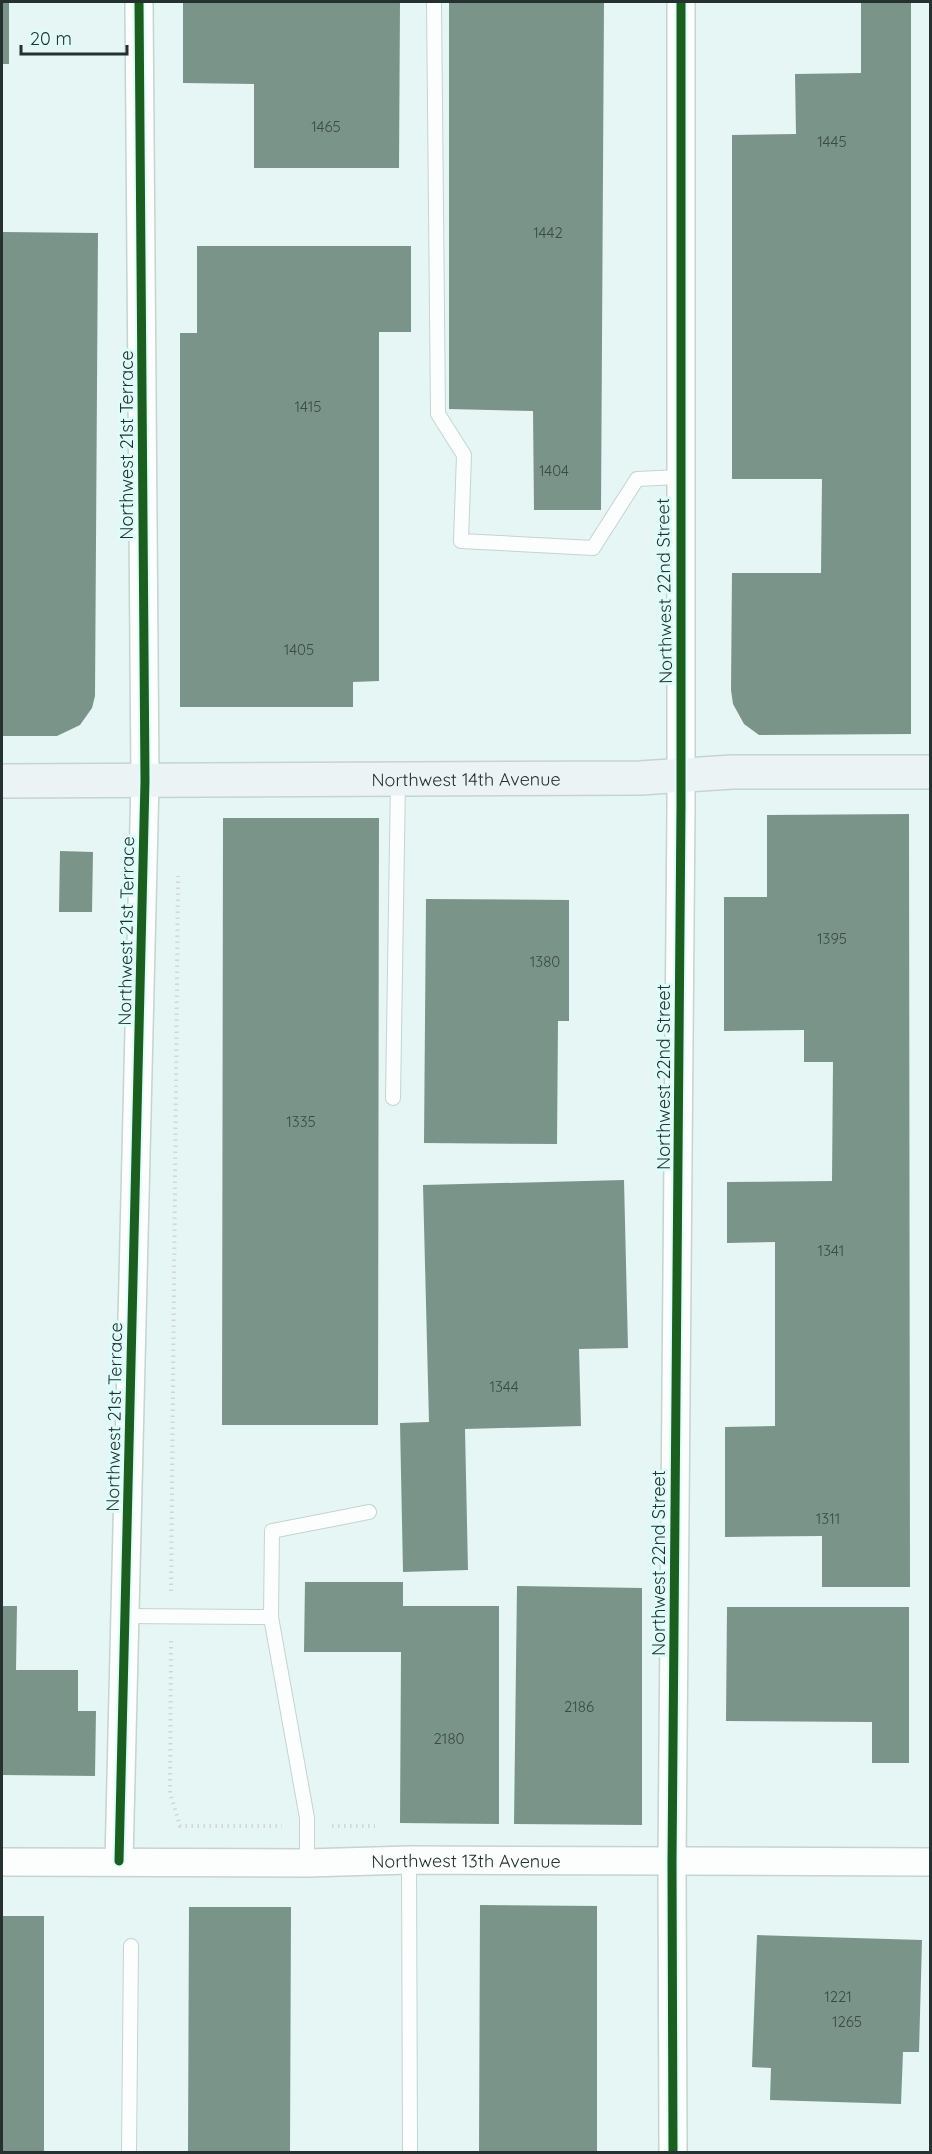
<svg xmlns="http://www.w3.org/2000/svg" width="932" height="2154" font-family="Quicksand,sans-serif">
<style>
.building{fill:#7b948a}
.lines{fill:none;stroke-linecap:round;stroke-linejoin:round}
.lane-casing{stroke:#c5d3d1;stroke-width:16}
.street-casing{stroke:#c5d3d1;stroke-width:30}
.secondary-casing{stroke:#c5d3d1;stroke-width:36}
.path{stroke:#d2d7d7;stroke-width:4;stroke-dasharray:1.5 4.5;stroke-linecap:butt}
.lane{stroke:#fbfefd;stroke-width:14}
.street{stroke:#fbfefd;stroke-width:27}
.secondary{stroke:#ecf3f5;stroke-width:33}
.cycleway-casing{stroke:#defdfa;stroke-width:13}
.cycleway{stroke:#1b5e20;stroke-width:9}
.labels{text-anchor:middle;dominant-baseline:central;stroke-width:6;stroke-linejoin:round;paint-order:stroke}
.number-label{font-size:15px;fill:#3a4a46}
.street-label{font-size:18px;fill:#253130;stroke:#defdfa}
</style>
<rect width="100%" height="100%" fill="#e5f6f4"/>
<!-- building -->
<path class="building" d="M2,2H9V64H2Z
M183,2H400L399,168H254V84L183,83Z
M449,2H604L601,510H534L533,411L449,409Z
M861,2H911V734L759,735L744,724L733,704L731,690L732,573H821L822,479H732V135L796,134L795,74L861,73Z
M2,232L98,233L95,696L92,708L80,725L57,736H2Z
M197,246H411V332H379V681L353,682V707H180V333H197Z
M909,814L910,1587H822V1536L725,1537V1427L775,1426V1242L727,1243V1182L832,1181L833,1062H804V1030L724,1031V897H767V815Z
M223,818H379L378,1425H222Z
M60,851L93,852L92,912H59Z
M426,899L569,900V1021H558L557,1144L424,1143Z
M624,1180L628,1348L579,1349L581,1426L465,1429L468,1570L403,1572L400,1423L429,1422L423,1185Z
M305,1582H403V1606H499V1824L400,1823L401,1652H304Z
M517,1586L642,1588V1825L514,1824Z
M2,1606H17L16,1670H78V1711H96L95,1776L2,1775Z
M727,1607H909V1763H872V1722L726,1721Z
M480,1905L597,1906V2152H479Z
M189,1907H291L290,2152H188Z
M2,1916H44V2152H2Z
M757,1935L922,1940L919,2052H903L901,2104L770,2100L771,2068L752,2067Z"/>
<g class="lines">
<!-- lane casing -->
<g class="lane-casing">
<path id="lane" d="M434,2L438,414L464,455L461,541L593,548L637,479L679,477
M393,1098L398,780
M125,1616L271,1617L307,1818V1863
M271,1617L272,1531L369,1512
M409,1860L410,2152
M129,2152L131,1946"/>
</g>
<!-- street casing -->
<g class="street-casing">
<g id="street">
<path d="M119,1861L145,781L139,2"/>
<path id="s1" d="M2,1862L307,1863L409,1860L930,1862"/>
<path d="M673,2152L672,1862L681,807V2"/>
</g>
</g>
<!-- secondary casing -->
<g class="secondary-casing">
<g id="secondary">
<path id="s2" d="M2,781L640,778L732,772H930"/>
</g>
</g>
<!-- path -->
<path class="path" d="M171,1591L178,876
M171,1641L170,1793L180,1826H282
M332,1826H375"/>
<!-- lane -->
<use href="#lane" class="lane"/>
<!-- street -->
<use href="#street" class="street"/>
<!-- secondary -->
<use href="#secondary" class="secondary"/>
<!-- cycleway casing -->
<g class="cycleway-casing">
<path id="cycleway" d="M119,1861L145,781L139,2
M673,2152L672,1862L681,807V2"/>
</g>
<!-- cycleway -->
<use href="#cycleway" class="cycleway"/>
</g>
<g class="labels">
<!-- number labels -->
<g class="number-label">
<text x="326" y="126">1465</text>
<text x="832" y="141">1445</text>
<text x="548" y="232">1442</text>
<text x="308" y="406">1415</text>
<text x="554" y="470">1404</text>
<text x="299" y="649">1405</text>
<text x="832" y="938">1395</text>
<text x="545" y="961">1380</text>
<text x="301" y="1121">1335</text>
<text x="831" y="1250">1341</text>
<text x="504" y="1386">1344</text>
<text x="828" y="1518">1311</text>
<text x="579" y="1706">2186</text>
<text x="449" y="1738">2180</text>
<text x="838" y="1996">1221</text>
<text x="847" y="2021">1265</text>
</g>
<!-- street labels -->
<g class="street-label">
<text transform="translate(126 445) rotate(-90)">Northwest 21st Terrace</text>
<text transform="translate(664 591) rotate(-91)">Northwest 22nd Street</text>
<text stroke="none"><textPath href="#s2" startOffset="464">Northwest 14th Avenue</textPath></text>
<text transform="translate(126 931) rotate(-89)">Northwest 21st Terrace</text>
<text transform="translate(663 1077) rotate(-90)">Northwest 22nd Street</text>
<text transform="translate(114 1417) rotate(-89)">Northwest 21st Terrace</text>
<text transform="translate(658 1563) rotate(-90)">Northwest 22nd Street</text>
<text stroke="none"><textPath href="#s1" startOffset="464">Northwest 13th Avenue</textPath></text>
</g>
</g>
<!-- border -->
<rect width="932" height="2154" fill="none" stroke="#253130" stroke-width="6"/>
<!-- scale -->
<path d="M21 45v9h106v-9" fill="none" stroke="#253130" stroke-width="3"/>
<text x="30" y="45" font-size="18" fill="#253130" stroke="#defdfa" stroke-width="4.5" paint-order="stroke">20 m</text>
</svg>
